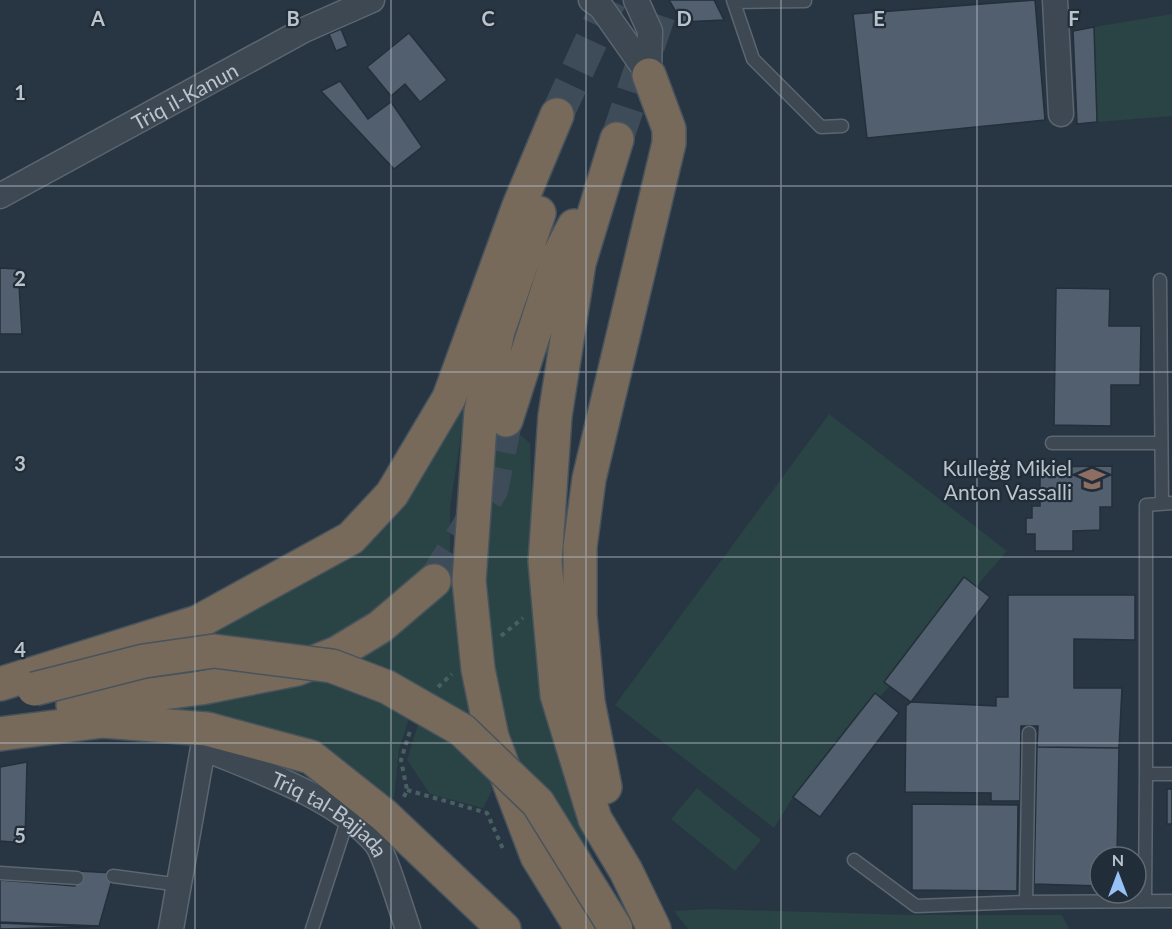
<svg xmlns="http://www.w3.org/2000/svg" width="1172" height="929" font-family="Lato,sans-serif">
<style>
.green{fill:#2a4344}
.building{fill:#525f6e;stroke:#232f3a;stroke-width:1.5}
.lines{fill:none;stroke-linecap:round;stroke-linejoin:round}
.highway-tunnel{stroke:#3e4b58;stroke-width:33;stroke-dasharray:33 16;stroke-linecap:butt}
.lane-casing{stroke:#5b6670;stroke-width:15}
.street-casing{stroke:#5b6670;stroke-width:27}
.highway-casing{stroke:#47535d;stroke-width:36}
.path{stroke:#496060;stroke-width:4;stroke-dasharray:4.5 4.5;stroke-linecap:butt}
.lane{stroke:#3d4853;stroke-width:12}
.street{stroke:#3d4853;stroke-width:24}
.highway{stroke:#786a5a;stroke-width:33}
.highway-bridge-casing{stroke:#47535d;stroke-width:36;stroke-linecap:butt}
.highway-bridge{stroke:#786a5a;stroke-width:33}
.grid{fill:none;stroke:#bac3cc;stroke-width:1.5;stroke-opacity:0.55}
.labels{text-anchor:middle;dominant-baseline:central;stroke-width:4.5;stroke-linejoin:round;paint-order:stroke}
.street-label{font-size:21px;fill:#bac3cc;stroke:#212d38}
.poi-label{font-size:21px;fill:#bac3cc;stroke:#212d38;text-anchor:end}
.grid-label{font-size:20px;text-anchor:middle;font-weight:bold;fill:#bac3cc;stroke:#212d38;stroke-width:4.5;stroke-linejoin:round;paint-order:stroke}
</style>
<rect width="100%" height="100%" fill="#283643"/>
<!-- green -->
<path class="green" d="M1172,14V116L1097,122L1094,27Z
M490,336L462,428L450,508V580L478,723L337,653L280,641L200,639L342,556Z
M494,413L530,443L535,609L580,825L594,860L512,753L491,670L482,582Z
M829,414L1007,551L793,797L774,828L615,705Z
M325,676L410,715L399,749L393,807L141,707L243,697Z
M420,718L485,767L492,790L483,808L430,794L407,760Z
M697,788L761,840L735,871L671,819Z
M708,909L911,915H1062L1069,929H688L674,911Z"/>
<!-- building -->
<path class="building" d="M669,0H714L724,20L682,22Z
M1035,0L1045,120L867,138L853,14Z
M1094,27L1097,122L1077,124L1073,31Z
M341,29L348,46L336,51L329,34Z
M409,33L447,80L420,102L405,84L391,96L367,67Z
M340,81L368,119L391,102L422,147L394,169L321,91Z
M0,268L18,269L22,334H0Z
M1056,288L1110,289L1109,326H1141L1140,385H1111V426L1054,425Z
M1112,466V507H1100V530L1073,531V551H1035V534H1026V518H1032V506H1040V467Z
M964,577L990,597L911,702L884,682Z
M1008,595H1135V640L1074,639V688H1122L1119,748L1037,747L1038,726H1021L1020,801H991V793L905,792L906,706L911,702L996,706V697H1008Z
M875,693L899,713L820,817L793,797Z
M1037,747L1119,748L1117,857H1100V886L1034,884Z
M27,762L25,843L0,841V767Z
M1167,789H1172V824H1167Z
M912,804L1018,805L1017,891L912,890Z
M78,871L114,873L99,926L0,922V880L75,886Z
M0,923L89,927L0,929Z"/>
<g class="lines">
<!-- highway-tunnel -->
<path class="highway-tunnel" d="M557,115L610,0
M617,139L664,0
M434,581L492,489L506,420"/>
<!-- lane casing -->
<g class="lane-casing">
<path id="lane" d="M733,0L753,59L821,127L842,126
M734,2L805,1
M1160,280L1162,503
M1052,443H1161
M1172,503L1146,505V774H1172
M854,860L916,906L1026,902L1172,901
M0,873L77,878
M113,876L180,885
M1145,901L1146,774
M1026,902L1029,733
M312,929L348,818"/>
</g>
<!-- street casing -->
<g class="street-casing">
<g id="street">
<path d="M591,0L601,7L649,75"/>
<path d="M636,0L650,31L649,75"/>
<path d="M1055,0L1061,114"/>
<path id="s1" d="M0,196L304,30L372,0"/>
<path id="s2" d="M171,929L203,748C256,770 338,798 376,843C385,854 402,912 408,929"/>
</g>
</g>
<!-- highway casing -->
<g class="highway-casing">
<path id="highway" d="M617,139L579,263L555,416L545,562L557,695L595,819L626,871L654,929
M539,213L498,331L481,411L469,581L478,669L492,737L537,856L582,929
M506,420L559,255L574,226
M0,684L198,622L351,538L392,494L449,398L519,206L557,115
M73,705L201,688L297,669L337,653L380,627L434,581
M0,734L103,721L207,729L311,757L384,815L504,929
M605,787L588,702L580,615V547L589,479L669,143V129L649,75"/>
</g>
<!-- path -->
<path class="path" d="M501,636L523,618
M438,687L452,674
M407,790L487,813L503,849
M404,797L407,790L401,760L410,731"/>
<!-- lane -->
<use href="#lane" class="lane"/>
<!-- street -->
<use href="#street" class="street"/>
<!-- highway -->
<use href="#highway" class="highway"/>
<!-- highway-bridge casing -->
<g class="highway-bridge-casing">
<path id="highway-bridge" d="M34,689L144,661L214,651L332,666L387,687L462,730L538,803L616,929"/>
</g>
<!-- highway-bridge -->
<use href="#highway-bridge" class="highway-bridge"/>
</g>
<!-- grid -->
<path class="grid" d="M195,0V929M391,0V929M586,0V929M781,0V929M977,0V929M0,186H1172M0,372H1172M0,557H1172M0,743H1172"/>
<!-- icons -->
<defs>
<g id="school-bare" transform="scale(2.07)"><path d="M0-5L7-2L0 1L-7-2ZM-4 1L0 2.5L4 1V4Q0 6-4 4Z" fill="#8d6e63" stroke="#212d38" stroke-width="2.5" paint-order="stroke"/></g>
</defs>
<g fill-rule="evenodd">
<use href="#school-bare" x="1092" y="479"/>
</g>
<g class="labels">
<!-- street labels -->
<g class="street-label">
<text stroke="none"><textPath href="#s1" startOffset="210">Triq il-Kanun</textPath></text>
<text stroke="none"><textPath href="#s2" startOffset="328">Triq tal-Bajjada</textPath></text>
</g>
<!-- poi labels -->
<g class="poi-label">
<text x="1072" y="467">Kulleġġ Mikiel<tspan x="1072" dy="24">Anton Vassalli</tspan></text>
</g>
</g>
<g class="grid-label">
<text x="98" y="26">A</text>
<text x="293" y="26">B</text>
<text x="488" y="26">C</text>
<text x="684" y="26">D</text>
<text x="879" y="26">E</text>
<text x="1074" y="26">F</text>
<text x="20" y="100">1</text>
<text x="20" y="286">2</text>
<text x="20" y="471">3</text>
<text x="20" y="657">4</text>
<text x="20" y="843">5</text>
</g>
<!-- north arrow -->
<g transform="translate(1118 875)"><circle r="28" fill="#212d38" stroke="#5e6973" stroke-width="1.5"/>
<path d="M0-4.5L10 22L0 15L-10 22Z" fill="#96c2f5"/>
<text y="-9" font-size="16" font-weight="bold" text-anchor="middle" fill="#bac3cc">N</text>
</g>
</svg>
